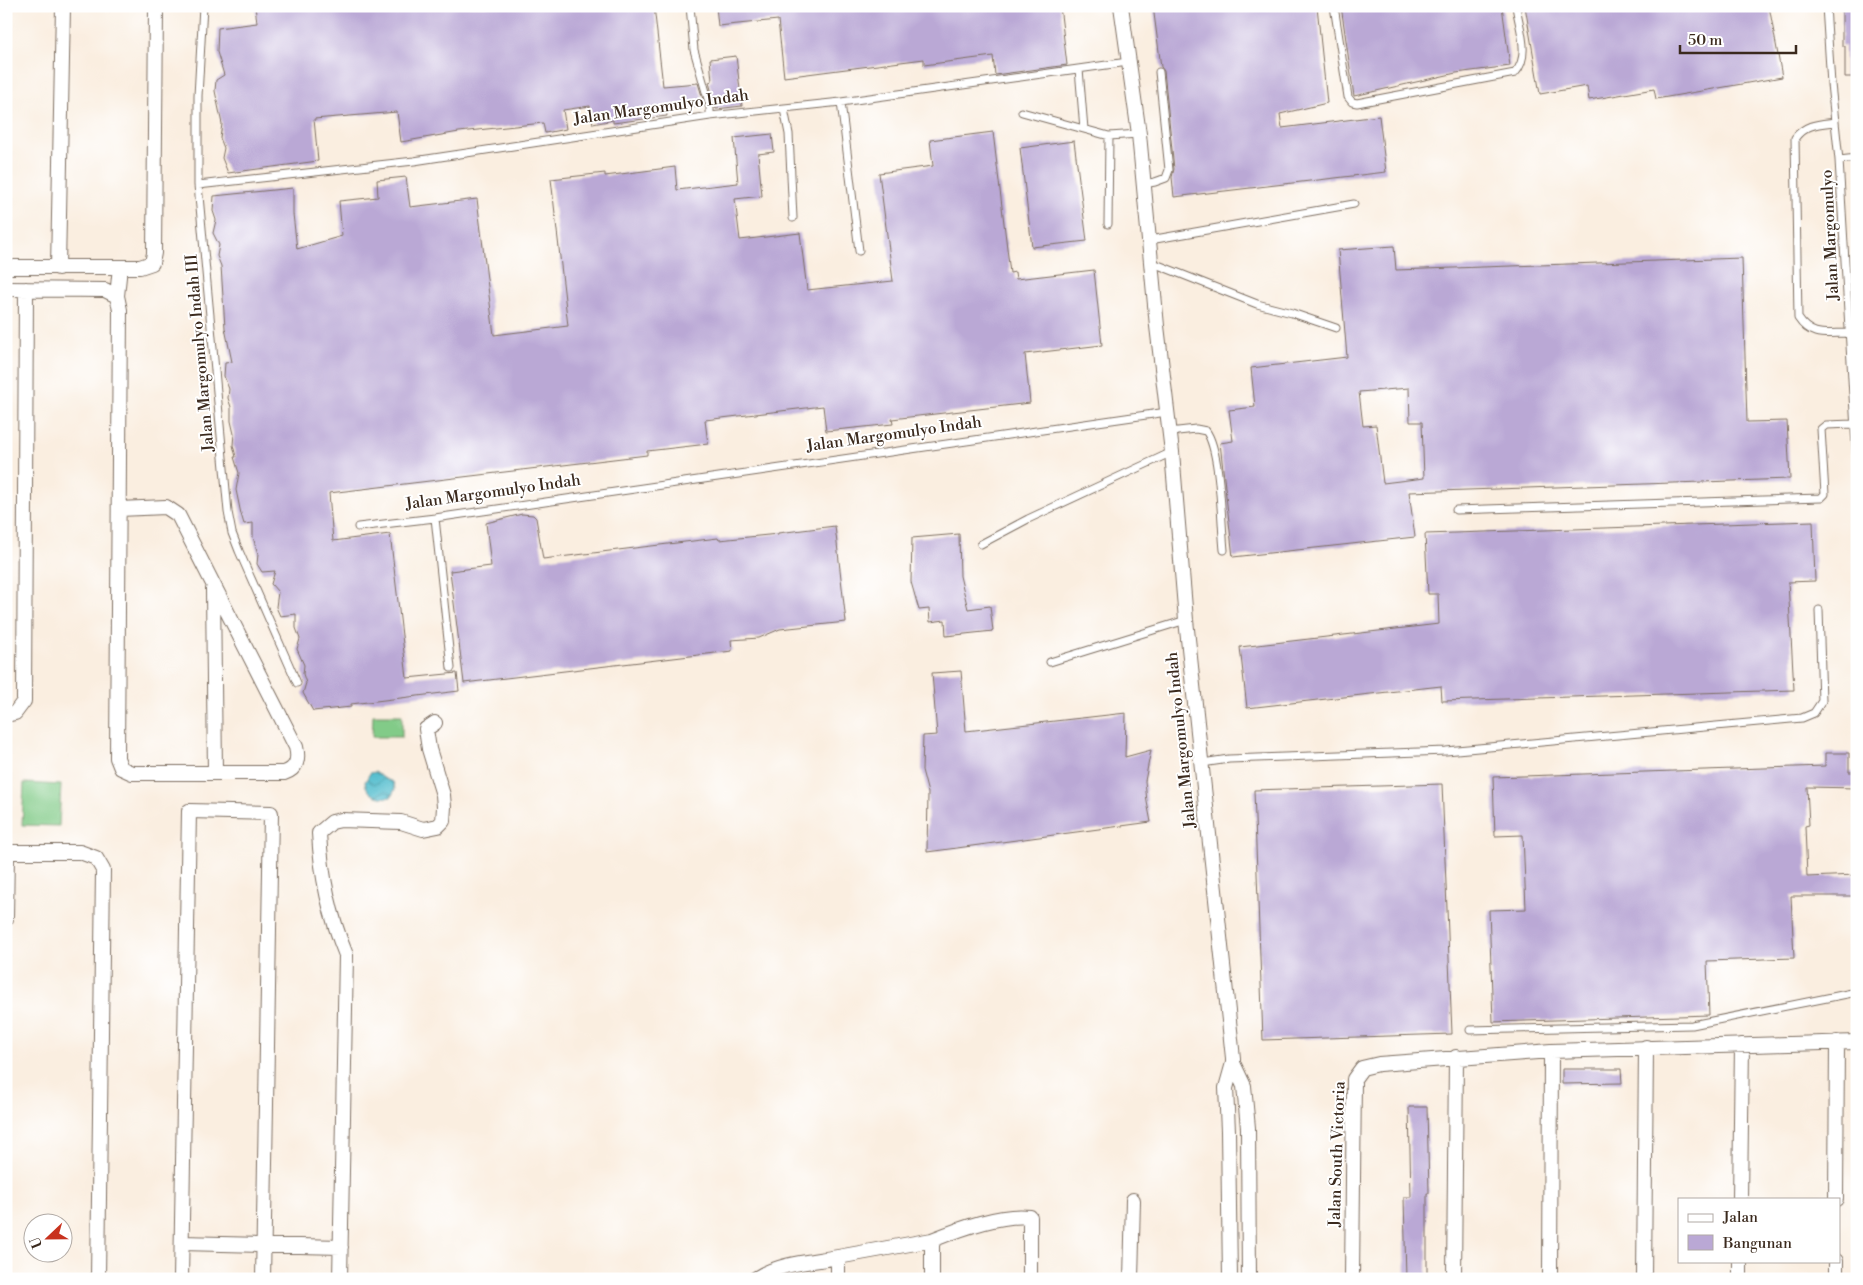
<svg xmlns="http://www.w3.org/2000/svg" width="1863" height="1285" font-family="'Libre Bodoni',serif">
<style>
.pitch{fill:#82cb88;stroke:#5e7a53}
.water{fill:url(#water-waves);stroke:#467476}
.building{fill:#baa8d5;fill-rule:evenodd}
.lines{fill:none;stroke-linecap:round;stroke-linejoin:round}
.lane-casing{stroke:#7e6f62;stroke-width:9}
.street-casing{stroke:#7e6f62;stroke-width:16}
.lane{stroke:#fff;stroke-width:7}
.street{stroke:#fff;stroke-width:14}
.labels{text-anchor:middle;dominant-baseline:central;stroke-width:4;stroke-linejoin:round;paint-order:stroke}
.street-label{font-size:16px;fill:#3b2a1e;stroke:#fff}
</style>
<defs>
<pattern id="water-waves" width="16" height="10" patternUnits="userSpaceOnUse" patternTransform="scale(1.25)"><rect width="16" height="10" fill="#52bdce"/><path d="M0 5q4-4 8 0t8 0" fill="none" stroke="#459aa7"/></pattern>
</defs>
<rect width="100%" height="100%" fill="#fff"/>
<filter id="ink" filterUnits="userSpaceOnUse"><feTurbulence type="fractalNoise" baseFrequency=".02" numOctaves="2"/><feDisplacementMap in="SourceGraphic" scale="10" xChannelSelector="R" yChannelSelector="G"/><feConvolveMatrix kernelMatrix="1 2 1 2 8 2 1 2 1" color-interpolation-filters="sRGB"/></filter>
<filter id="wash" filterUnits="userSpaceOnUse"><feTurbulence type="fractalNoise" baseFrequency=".0096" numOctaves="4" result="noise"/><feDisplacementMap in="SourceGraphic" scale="20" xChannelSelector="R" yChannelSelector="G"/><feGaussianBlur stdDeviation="1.12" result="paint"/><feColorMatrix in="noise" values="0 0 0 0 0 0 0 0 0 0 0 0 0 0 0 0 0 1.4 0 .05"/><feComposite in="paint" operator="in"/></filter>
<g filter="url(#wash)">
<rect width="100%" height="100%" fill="#faeee0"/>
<!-- pitch -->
<path class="pitch" d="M373,715H402V737H372Z
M24,783L61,785L59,826L22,825Z"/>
<!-- water -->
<path class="water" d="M375,772L385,779L393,782L395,789L391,797C379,799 367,795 365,782L370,773Z"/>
<g id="blocks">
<!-- building -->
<path class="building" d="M255,6H654L663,86L698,83L705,106L666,110L667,116L613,123V120L593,124L590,106L563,110L566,129L545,133L543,123L459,132L401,142L397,112L314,119L318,161L228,173L222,158L224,148L220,138L222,124L215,91L216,80L224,75L217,52L218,28L257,23Z
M716,6H1060L1067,65L995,75L993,56L924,65V59L784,77L778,20L718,26Z
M1153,6H1317L1327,103L1280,114L1282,128L1379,116L1386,172L1174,197L1172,177L1174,169L1164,71L1161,67Z
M1341,6H1502L1510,66L1456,73L1354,96Z
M1525,6H1769L1782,77L1656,99L1654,89L1589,100L1587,86L1540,94Z
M1842,6H1856L1857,77H1845V46H1842Z
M736,56L742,106L716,109L709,82L712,81L710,59Z
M993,132L1010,273L1015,272L1016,279L1094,270L1102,345L1025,354L1030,403L892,419L893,424L826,431L823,406L705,420L708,444L647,451V455L329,493L333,541L390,534L407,678L457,673L459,691L351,704V707L313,711L303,693L306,683L303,674L304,665L297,649L300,639L296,628V614L280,616L276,607L278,592L271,584L275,571L262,572L257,564L258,554L253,537V523L244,524L241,514L236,490L239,473L234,457H236L233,445L234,434L231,421V407L228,398L229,389L224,376L225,363L232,362L225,328L221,266L217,256L219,245L213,233L216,220L213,211L214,196L293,188V214L297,249L342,236L339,201L378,197L377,180L406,177L410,207L477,199L494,335L568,326L551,179L605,173V176L675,167L677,190L738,183L734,138L772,134L774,152L758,154L762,196L735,199L740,240L800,233L807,290L893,281L879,173L933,166L930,140Z
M1074,141L1087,241L1032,247L1020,148Z
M1394,246L1396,270L1742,258L1747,422L1787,421L1790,479L1409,492L1415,537L1233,557L1220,443L1233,441L1229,410L1255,407L1251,368L1347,357L1338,250ZM1409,388L1410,422H1422L1424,478L1383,483L1376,425L1363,426L1359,392Z
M522,514L533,515L536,518L543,559L718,538L719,540L778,534V533L835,526L846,622L780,629L759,638L731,640L732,651L464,683L450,571L491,566L486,523Z
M1813,521L1815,581L1788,582L1794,690L1442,701L1441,686L1247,708L1240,647L1439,624L1438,594H1428L1425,534Z
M959,534L960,576L968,609L990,606L993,631L946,636L945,620L930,622L929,609L919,610L911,582L912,538Z
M961,671L966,731L1126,713L1125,757L1151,750L1145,781L1147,802L1151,822L927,852L928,793L922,770L923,736L937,735L932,673Z
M1825,753H1849V772H1857V788L1807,787L1809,825L1805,826L1807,877L1857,875V896H1791L1794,958L1707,961L1709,1015L1493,1022L1489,910L1526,909L1523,835L1495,836L1493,777L1825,766Z
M1442,784L1452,1034L1263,1040L1254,790Z
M1562,1069H1621L1622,1083L1562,1084Z
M1409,1107H1427L1429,1193H1427V1279H1406L1404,1197H1411Z"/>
</g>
</g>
<g filter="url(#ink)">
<use href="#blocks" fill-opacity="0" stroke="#7e6f62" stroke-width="1"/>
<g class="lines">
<!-- lane casing -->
<g class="lane-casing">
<path id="lane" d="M203,6L198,96V185L228,512L232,533L239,551L297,683
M690,6L694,50L710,106V116
M1334,6L1348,97L1352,102L1357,103L1515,73C1531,56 1519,27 1516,6
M1826,6L1831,84L1839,160L1857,463
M1079,69L1084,129
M841,102L859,251
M784,109L789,134L793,218
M1022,112L1109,136L1139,134
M1835,122C1819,124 1805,124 1795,138L1798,318C1811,338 1826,333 1849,333
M1839,160L1857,158
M1144,184L1155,182L1166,178L1169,170L1159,72
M198,185L414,161L710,116L841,102L1128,62
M1108,224L1109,136
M1150,240L1354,204
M1153,263L1257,304L1292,313L1336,328
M1169,432L1196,429L1206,431C1221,451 1221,522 1224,550
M1456,510L1821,498L1825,494L1821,429L1826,425L1853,424
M435,518L451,668
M358,527L435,518L1167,412
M981,544L1028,519L1172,452
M1050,662L1186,620
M1202,763L1229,759L1446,751L1802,718L1814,713L1822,701L1819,610
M1470,1030L1692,1025L1857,992"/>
</g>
<!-- street casing -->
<g class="street-casing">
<path id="street" d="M1121,6L1139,134L1157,326L1172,452L1186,620L1233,1058V1063L1244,1086L1248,1128L1249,1279
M6,267H140L152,263L154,253L156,6
M58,268L63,6
M6,289L105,290L117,296L120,310L117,758L121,768L132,773H284C297,769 299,759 296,747L178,515L166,507L119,509
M117,296L120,267
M213,589L215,773
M6,715L15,713L24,701L26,289
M6,852H80L96,858L103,870L98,1279
M6,919L7,852
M1740,1199L1742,1045
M1836,1199L1837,1042
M932,1240C959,1229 1001,1213 1030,1217V1279
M182,1243L341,1247
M181,1279L189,811L271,813L263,1279
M340,1279L346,955C330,916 321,875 319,833L332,822L341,820L401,822L423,829L438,826L443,821L444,807L443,795L429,749L426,729L435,723
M755,1279C779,1263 811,1262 838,1257
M838,1279V1257L932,1240V1279
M1131,1279L1133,1200
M1230,1279L1228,1131L1226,1088L1233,1063
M1352,1279L1354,1079L1362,1068L1379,1064L1551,1051L1857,1042
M1454,1279L1456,1057
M1550,1279L1551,1051
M1644,1279L1646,1047
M1740,1279V1261
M1836,1279V1261"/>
</g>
<!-- lane -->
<use href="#lane" class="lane"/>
<!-- street -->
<use href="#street" class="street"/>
</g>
</g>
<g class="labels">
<!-- street labels -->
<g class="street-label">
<text transform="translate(661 107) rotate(-8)">Jalan Margomulyo Indah</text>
<text transform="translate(1830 235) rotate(-93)">Jalan Margomulyo</text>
<text transform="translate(200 353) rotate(-95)">Jalan Margomulyo Indah III</text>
<text transform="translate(894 434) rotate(-8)">Jalan Margomulyo Indah</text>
<text transform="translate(493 492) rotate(-8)">Jalan Margomulyo Indah</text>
<text transform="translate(1181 740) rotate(-96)">Jalan Margomulyo Indah</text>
<text transform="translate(1337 1154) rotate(-88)">Jalan South Victoria</text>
</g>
</g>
<!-- margin -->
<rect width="1863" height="1285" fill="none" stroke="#fff" stroke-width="25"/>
<!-- legend -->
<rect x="1678" y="1198" width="162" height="65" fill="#ffffff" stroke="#b1aaa5"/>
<rect x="1688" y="1214" width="25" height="8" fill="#ffffff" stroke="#b1aaa5"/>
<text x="1723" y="1222" font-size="15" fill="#3b2a1e">Jalan</text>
<rect x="1688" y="1235" width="25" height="15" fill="#baa8d5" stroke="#b1aaa5"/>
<text x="1723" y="1248" font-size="15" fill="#3b2a1e">Bangunan</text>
<!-- north arrow -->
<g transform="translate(48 1238) rotate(248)"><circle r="24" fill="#ffffff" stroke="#b1aaa5"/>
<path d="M0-4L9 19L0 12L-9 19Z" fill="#c8321e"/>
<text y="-8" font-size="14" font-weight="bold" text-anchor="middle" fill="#3b2a1e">U</text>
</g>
<!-- scale -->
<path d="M1680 45v8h116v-8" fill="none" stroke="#3b2a1e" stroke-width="2.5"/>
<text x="1688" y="45" font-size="15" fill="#3b2a1e" stroke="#ffffff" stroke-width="4" paint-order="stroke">50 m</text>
</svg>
